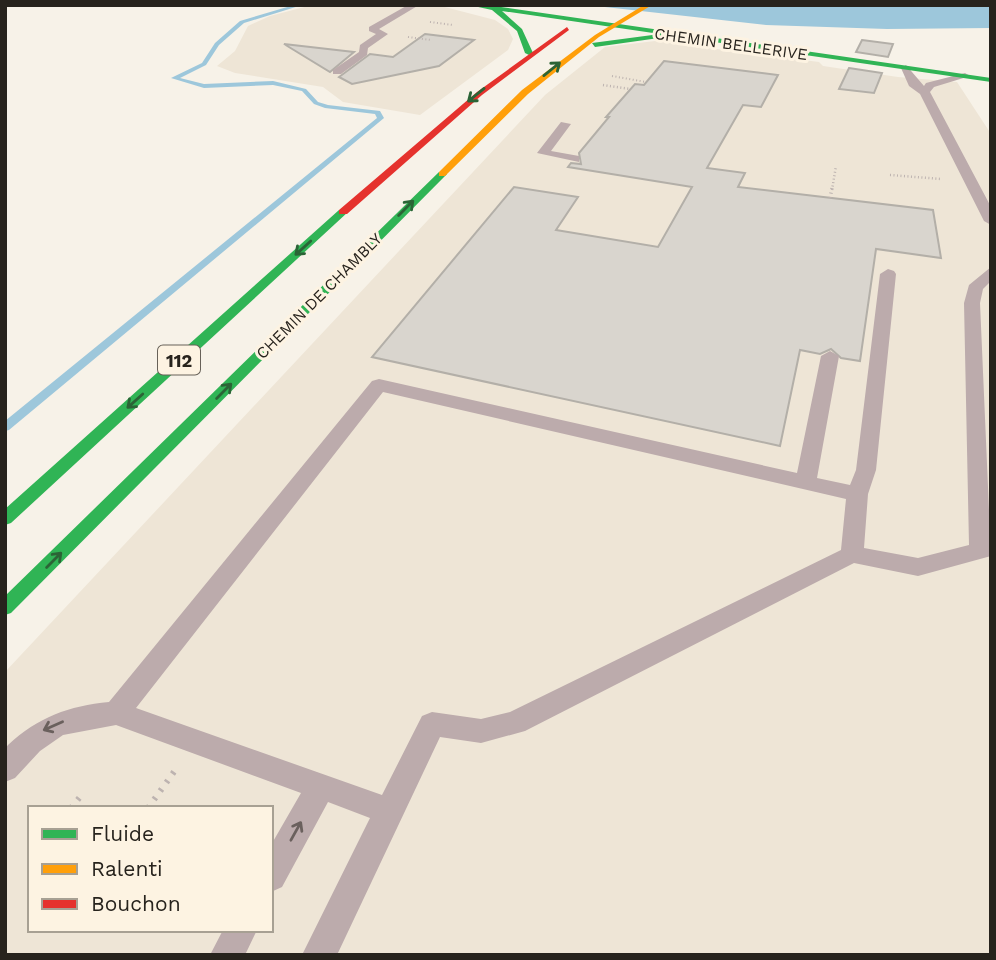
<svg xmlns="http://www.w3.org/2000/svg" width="996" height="960" font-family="'Work Sans',sans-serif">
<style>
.commercial{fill:#eee5d6;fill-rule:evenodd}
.water{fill:#9dc7db}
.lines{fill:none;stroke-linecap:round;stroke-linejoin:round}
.stream{fill:#9dc7db;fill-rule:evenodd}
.building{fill:#d9d5ce;stroke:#b3afa8;stroke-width:2}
.path-far3{stroke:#bdb3b0;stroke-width:2;stroke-dasharray:1 2.5;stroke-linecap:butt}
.path-far2{stroke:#bdb3b0;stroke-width:2.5;stroke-dasharray:1 2.5;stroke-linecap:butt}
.path-far1{stroke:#bdb3b0;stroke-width:3.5;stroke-dasharray:1 3.5;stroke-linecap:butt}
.path{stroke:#bdb3b0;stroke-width:6;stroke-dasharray:2.5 8;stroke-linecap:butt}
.lane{fill:#bcabac;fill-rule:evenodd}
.fast{fill:#30b455;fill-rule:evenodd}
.slow{fill:#ff9f0a;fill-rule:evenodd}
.jam{fill:#e5322d;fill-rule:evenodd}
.oneway{stroke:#2b6436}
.oneway2{stroke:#6a605d}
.labels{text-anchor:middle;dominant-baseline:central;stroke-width:6;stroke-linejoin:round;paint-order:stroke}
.far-street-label{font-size:16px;fill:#27231d;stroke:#fdf3e2}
.shield{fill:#fdf3e2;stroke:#676158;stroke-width:2}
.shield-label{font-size:18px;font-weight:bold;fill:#27231d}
</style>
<rect width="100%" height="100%" fill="#f7f2e8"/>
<!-- commercial -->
<path class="commercial" d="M312,5H437L495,20L508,29L513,39L508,50L420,115L343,102L323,87L235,73L217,66L235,51L248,26L270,16Z
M655,41L819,62L823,66L898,77L957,82L991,134V955H5V672L545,95L605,47ZM30,808H271V930H30Z"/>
<!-- water -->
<path class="water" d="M587,5H991V28L887,29L766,25Z"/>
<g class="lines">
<!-- stream -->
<path class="stream" d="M294,5H302L244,23L219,45L206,65L180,78L204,84L273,81L306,89L318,102L328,105L380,111L384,118L9,430L5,431V421L377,118L375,114L325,108L314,104L302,91L273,85L204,88L171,78L202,63L215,43L240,21Z"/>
</g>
<!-- building -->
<path class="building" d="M425,34L474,40L439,66L352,84L339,77L370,54L393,57Z
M862,40L893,44L888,57L856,52Z
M284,44L354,52L330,72Z
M664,61L778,75L761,107L743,105L707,168L745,173L738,187L933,210L941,258L876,249L860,361L841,358L831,349L820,354L800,350L780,446L372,357L514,187L578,197L556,230L658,247L692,187L568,167L571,163L581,164L579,153L609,117H606L635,84L644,85Z
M849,68L882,73L874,93L839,89Z"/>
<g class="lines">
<!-- path-far3 -->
<path class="path-far3" d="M430,22L453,25
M408,37L431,40
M612,76L646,82"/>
<!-- path-far2 -->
<path class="path-far2" d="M603,85L630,89
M890,175L941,179
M832,190L836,166"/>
<!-- path-far1 -->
<path class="path-far1" d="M830,198L832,188"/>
<!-- path -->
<path class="path" d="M71,808L84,792
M148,808L176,769"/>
<!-- lane -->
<path class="lane" d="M408,5H419L379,29L388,34L368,48L367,55L341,74H333V70L359,52L360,45L376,34L369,31V27Z
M906,65L924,86L926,83L965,73L970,76L934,87L930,92L991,207V225L984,221L920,94L909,86L901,68Z
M561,122L571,124L551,151L579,156V162L537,153Z
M991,267V281L983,289L980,303L991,556L918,576L854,563L525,731L481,743L440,737L337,955H302L370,818L328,802L282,887L271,892V845L301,793L116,725L63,735L40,751L15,778L5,782V749L8,745C38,717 69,706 109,702L372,381L379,379L797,473L821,356L830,351L839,356L817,478L850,485L856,470L880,274L888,269L894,271L896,274L876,470L868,494L864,548L918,558L969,545L964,303L969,285ZM383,392L846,499L841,550L510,712L481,719L432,712L422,716L382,795L136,708Z
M223,930H257L245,955H210Z"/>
<!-- fast -->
<path class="fast" d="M469,5H487L991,78V82L673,36L595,47L592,43L660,34L502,11L522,29L533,53L529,55L525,53L517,31L492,10Z
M439,172L447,174L11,613L5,615V596Z
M339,210L348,212L11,523L5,525V509Z"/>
<!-- slow -->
<path class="slow" d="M644,5H652L599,37L528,94L445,176H439V172L522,90L595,35Z"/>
<!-- jam -->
<path class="jam" d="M567,27L569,30L482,95L347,214H339V210L477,92Z"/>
</g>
<!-- one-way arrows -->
<defs><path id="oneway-shaft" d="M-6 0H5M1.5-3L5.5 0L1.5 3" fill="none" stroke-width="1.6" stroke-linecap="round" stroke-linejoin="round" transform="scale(1.75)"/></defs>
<g class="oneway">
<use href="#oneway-shaft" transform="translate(552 69) rotate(-39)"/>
<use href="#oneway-shaft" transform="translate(476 95) rotate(141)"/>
<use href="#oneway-shaft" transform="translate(406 208) rotate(-45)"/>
<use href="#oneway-shaft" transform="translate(303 248) rotate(138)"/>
<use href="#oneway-shaft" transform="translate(224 391) rotate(-45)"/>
<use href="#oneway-shaft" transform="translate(135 401) rotate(138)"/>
<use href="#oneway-shaft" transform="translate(54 560) rotate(-45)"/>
</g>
<g class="oneway2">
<use href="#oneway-shaft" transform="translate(53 726) rotate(156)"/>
<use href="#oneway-shaft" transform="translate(296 831) rotate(-61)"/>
</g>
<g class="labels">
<!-- far-street labels -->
<g class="far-street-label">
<text transform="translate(731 44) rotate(8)">CHEMIN BELLERIVE</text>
<text transform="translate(319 296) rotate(-45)">CHEMIN DE CHAMBLY</text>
</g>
<!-- shield labels -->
<rect class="shield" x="158" y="345.5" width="42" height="29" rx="5"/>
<g class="shield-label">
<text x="179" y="360">112</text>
</g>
</g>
<!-- border -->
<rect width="996" height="960" fill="none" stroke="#27231d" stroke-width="14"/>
<!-- legend -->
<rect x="28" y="806" width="245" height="126" fill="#fdf3e2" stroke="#a7a093" stroke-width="2"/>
<rect x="42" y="829" width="35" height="10" fill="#30b455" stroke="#a7a093" stroke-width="2"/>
<text x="91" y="841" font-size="21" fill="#27231d">Fluide</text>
<rect x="42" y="864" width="35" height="10" fill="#ff9f0a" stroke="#a7a093" stroke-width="2"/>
<text x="91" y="876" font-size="21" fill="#27231d">Ralenti</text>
<rect x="42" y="899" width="35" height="10" fill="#e5322d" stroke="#a7a093" stroke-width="2"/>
<text x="91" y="911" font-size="21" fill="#27231d">Bouchon</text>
</svg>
